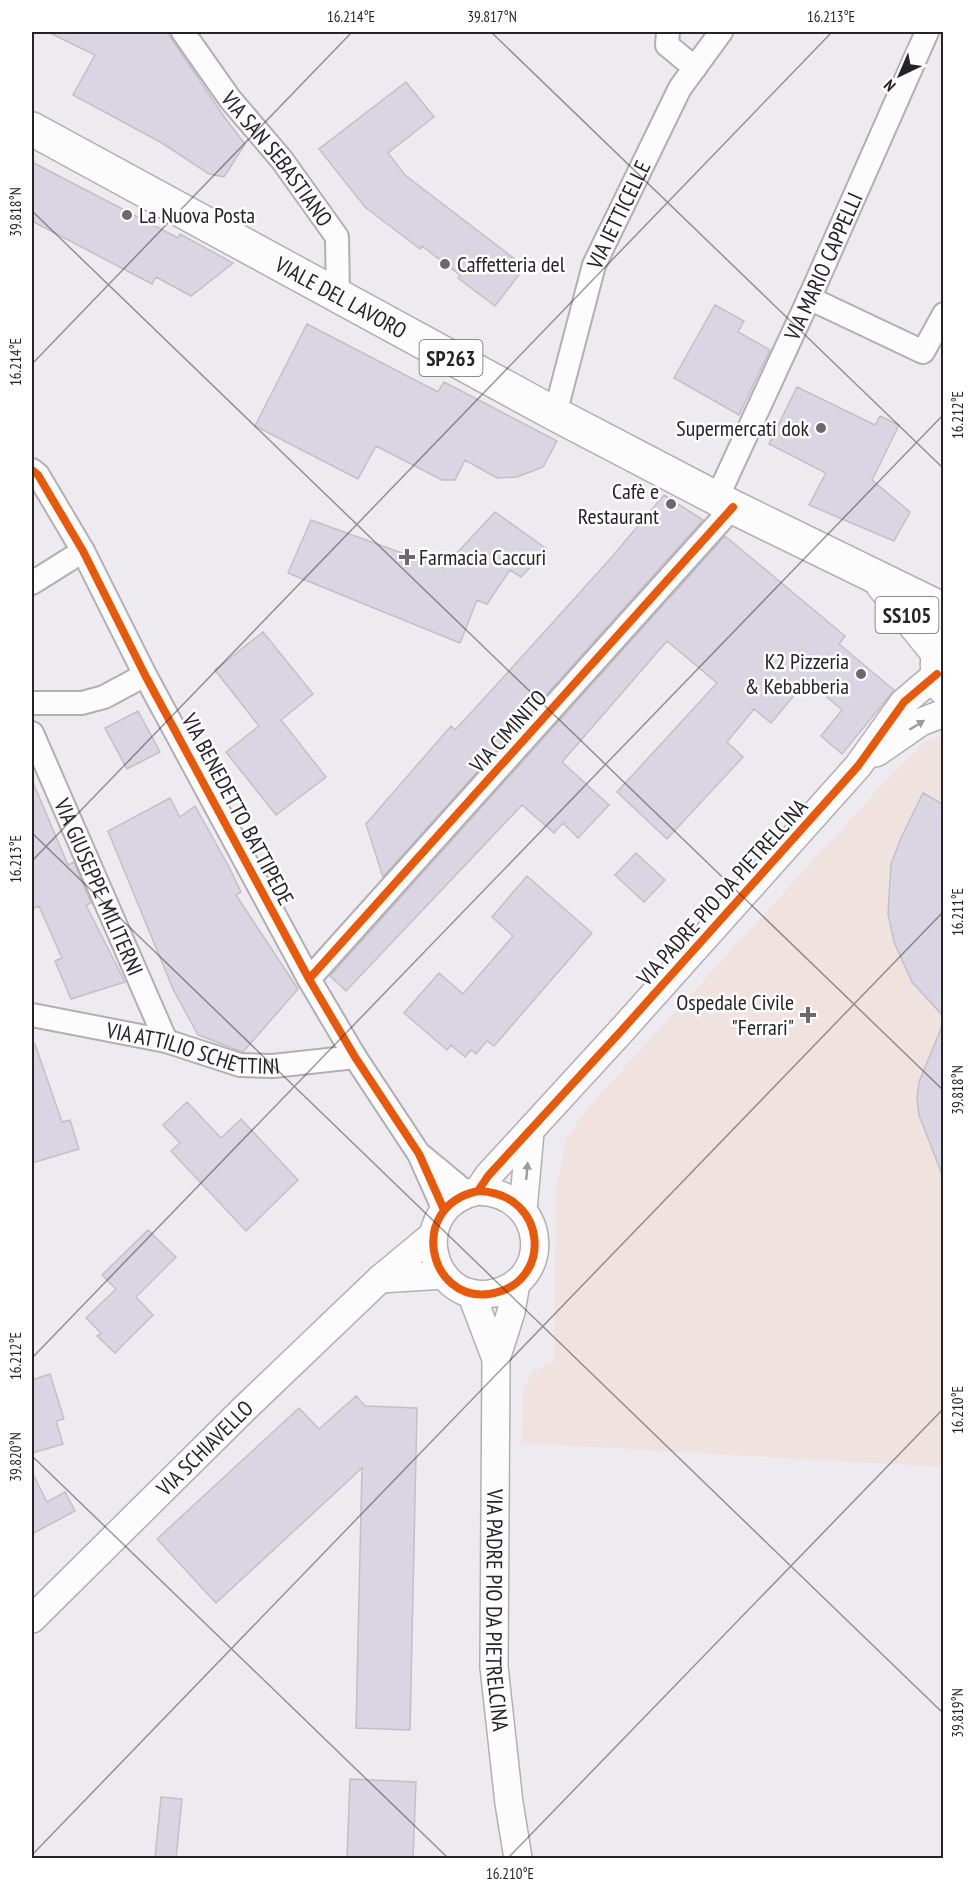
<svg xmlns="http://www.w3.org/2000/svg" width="975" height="1890" font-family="'PT Sans Narrow',sans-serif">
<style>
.medical{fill:#f0e2de}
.building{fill:#dad5e3;stroke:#c2c0c5;stroke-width:1.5}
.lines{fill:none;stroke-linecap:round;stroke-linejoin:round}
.minor-casing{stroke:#b2afb4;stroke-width:26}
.tertiary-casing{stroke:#b2afb4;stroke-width:30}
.primary-casing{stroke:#b2afb4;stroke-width:36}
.minor{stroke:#fcfcfd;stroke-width:22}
.tertiary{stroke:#fcfcfd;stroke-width:27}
.primary{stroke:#fcfcfd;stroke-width:33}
.cycleway-casing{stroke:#fff;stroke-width:11}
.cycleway{stroke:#e8590c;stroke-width:8}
.oneway{fill:#9c9a9d}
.ticks{fill:none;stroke:#262328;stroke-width:1.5;stroke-opacity:0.45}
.poi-dot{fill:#6c696e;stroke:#fff;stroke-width:2}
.labels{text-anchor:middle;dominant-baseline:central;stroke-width:5;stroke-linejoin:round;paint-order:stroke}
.shield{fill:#fff;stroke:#676568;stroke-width:1.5}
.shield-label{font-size:21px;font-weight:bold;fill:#262328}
.street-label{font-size:22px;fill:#262328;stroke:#fff}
.poi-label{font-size:22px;fill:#262328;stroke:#fff;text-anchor:end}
.neatline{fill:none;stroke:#262328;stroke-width:2}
.ticks-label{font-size:15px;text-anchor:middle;fill:#262328}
</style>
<rect width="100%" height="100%" fill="#edeaf0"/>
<!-- medical -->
<path class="medical" d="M943,735V1467L522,1443L523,1393L532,1372L554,1362L556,1193L566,1138L593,1102L892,774L928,740Z"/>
<!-- building -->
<path class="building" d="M48,32H167L225,118L245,144L224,177L209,174L162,143L73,95L95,55Z
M406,82L434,117L388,153L405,175L525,267L495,306L458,278L460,275L422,246L420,249L365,207L319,149Z
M32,162L178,238L180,234L233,263L191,296L156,277L152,284L32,221Z
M715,305L744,321L738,332L770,350L739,415L674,378Z
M307,324L438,392L444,382L557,441L543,467L517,477L497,478L465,460L455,480H442L376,446L358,479L255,426Z
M797,387L875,425L880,416L899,425L872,480L910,512L894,541L809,505L826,473L769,444Z
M664,495L703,520L383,877L366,824L451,726L455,730L490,692L611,558Z
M495,512L547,549L521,577L510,570L487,604L477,600L460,643L288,573L311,520L443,568Z
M725,536L845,636L839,644L894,690L882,705L842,754L821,736L842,710L807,680L771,723L754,709L727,742L743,757L667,839L617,792L717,683L667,641L562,762L609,805L578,838L563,823L554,833L522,805L346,991L330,976Z
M263,632L313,694L281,720L326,777L276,815L226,752L259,726L215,670Z
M138,711L160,752L127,769L105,728Z
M32,780L68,865L74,862L91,903L86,905L125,982L71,999L55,961L62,958L39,906L32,909Z
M923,793L944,805V1017L912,982L894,942L888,914L891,864L901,838Z
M170,798L180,817L195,806L228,865L241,892L236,895L298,989L243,1052L198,1035L173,989L108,831Z
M636,853L665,880L644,902L615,875Z
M527,876L592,933L494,1046L487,1041L476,1054L471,1050L465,1057L451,1045L447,1050L404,1013L439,973L463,994L513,936L492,917Z
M943,1024L944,1174H942L919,1115L917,1098L919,1082Z
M35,1044L62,1122L70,1120L79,1149L32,1163V1045Z
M187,1102L221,1138L241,1119L298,1180L246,1231L171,1151L180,1143L163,1125Z
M148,1230L176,1257L136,1297L153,1315L115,1353L97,1336L101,1333L86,1318L116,1289L102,1275Z
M50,1374L64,1419L56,1421L63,1444L32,1453V1380Z
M356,1396L365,1406L417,1408L410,1730L356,1728L362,1468L216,1603L157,1539L299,1408L319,1429Z
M32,1472L47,1502L65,1492L75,1511L32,1534Z
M350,1779L416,1782L413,1858H347Z
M161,1797L182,1799L176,1858H155Z"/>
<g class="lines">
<!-- minor casing -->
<g class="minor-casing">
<g id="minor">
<path id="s1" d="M183,32L230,99L282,160L337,237L338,296"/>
<path d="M668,32L667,45L695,68"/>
<path d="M809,298L923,352L944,314"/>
<path id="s2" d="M555,414L594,265L680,88L721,32"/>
<path d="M32,470L38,475L83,551L145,675L309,979L355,1057L419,1154L444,1210"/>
<path id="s3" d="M717,498L813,290L927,32"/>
<path d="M32,583L83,551"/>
<path d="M32,703H82L104,697L145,675"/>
<path id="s4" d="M32,733L166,1041"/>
<path d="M309,979L733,507"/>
<path id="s5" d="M32,1015L166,1041L240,1065L273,1066L355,1057"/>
<path d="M422,1156L468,1194"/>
</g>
</g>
<!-- tertiary casing -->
<g class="tertiary-casing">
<g id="tertiary">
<path d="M876,753L921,722L944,713"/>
<path d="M478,1191C549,1193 554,1285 489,1294C428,1302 407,1206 478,1191L488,1176L622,1030L858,766L904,702L937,674"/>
<path d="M523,1210L530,1132"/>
<path d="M380,1279L444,1275"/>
<path id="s6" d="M516,1283L511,1312L496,1359L494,1667L509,1803L518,1858"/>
<path d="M471,1293L496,1359"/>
<path id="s7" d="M32,1619L245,1408L380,1279L433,1235"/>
</g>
</g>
<!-- primary casing -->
<g class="primary-casing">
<g id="primary">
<path id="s8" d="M32,129L555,414L733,507L944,610"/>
<path d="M883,585L938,653"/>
<path d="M944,641C935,658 935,671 944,688"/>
</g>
</g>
<!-- minor -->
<use href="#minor" class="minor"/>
<!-- tertiary -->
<use href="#tertiary" class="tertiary"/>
<!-- primary -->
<use href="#primary" class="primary"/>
<!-- cycleway casing -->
<g class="cycleway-casing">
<path id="cycleway" d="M32,470L38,475L83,551L145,675L309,979L355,1057L419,1154L444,1210
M309,979L733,507
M478,1191C549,1193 554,1285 489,1294C428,1302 407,1206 478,1191L488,1176L622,1030L858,766L904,702L937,674"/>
</g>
<!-- cycleway -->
<use href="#cycleway" class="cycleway"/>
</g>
<!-- one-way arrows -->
<defs><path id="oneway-solid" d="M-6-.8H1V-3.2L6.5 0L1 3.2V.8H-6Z" transform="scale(1.5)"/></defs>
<g class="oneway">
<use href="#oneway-solid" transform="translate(917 725) rotate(-32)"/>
<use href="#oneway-solid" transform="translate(527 1171) rotate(-85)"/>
</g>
<!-- ticks -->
<path class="ticks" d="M491,32L944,469M32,211L944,1091M32,364L352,32M32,833L944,1714M32,861L832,32M32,1358L944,414M32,1456L448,1858M32,1855L944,911M508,1858L944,1408"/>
<!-- markers -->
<g class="poi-dot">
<circle cx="127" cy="215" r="6"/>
<circle cx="445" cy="264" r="6"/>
<circle cx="821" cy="428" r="6"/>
<circle cx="671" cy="504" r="6"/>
<path d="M404 548h6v6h6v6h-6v6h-6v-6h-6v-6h6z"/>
<circle cx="861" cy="674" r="6"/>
<path d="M805 1006h6v6h6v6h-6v6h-6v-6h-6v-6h6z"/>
</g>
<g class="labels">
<!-- shield labels -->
<g class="shield">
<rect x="419.5" y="340" width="63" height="36" rx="4.5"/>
<rect x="875.5" y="597" width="63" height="36" rx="4.5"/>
</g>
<g class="shield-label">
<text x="451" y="358">SP263</text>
<text x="907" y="615">SS105</text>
</g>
<!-- street labels -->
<g class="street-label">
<text stroke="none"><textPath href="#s1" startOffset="158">VIA SAN SEBASTIANO</textPath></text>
<text stroke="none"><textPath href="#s2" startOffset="210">VIA IETTICELLE</textPath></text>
<text stroke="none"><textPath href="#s3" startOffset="255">VIA MARIO CAPPELLI</textPath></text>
<text stroke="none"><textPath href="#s8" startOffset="352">VIALE DEL LAVORO</textPath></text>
<text transform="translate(508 731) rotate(-48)">VIA CIMINITO</text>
<text transform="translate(238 809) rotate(62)">VIA BENEDETTO BATTIPEDE</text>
<text stroke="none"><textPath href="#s4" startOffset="168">VIA GIUSEPPE MILITERNI</textPath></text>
<text transform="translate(722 892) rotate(-48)">VIA PADRE PIO DA PIETRELCINA</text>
<text stroke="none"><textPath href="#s5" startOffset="165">VIA ATTILIO SCHETTINI</textPath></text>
<text stroke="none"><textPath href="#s7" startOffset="243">VIA SCHIAVELLO</textPath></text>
<text stroke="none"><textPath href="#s6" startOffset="330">VIA PADRE PIO DA PIETRELCINA</textPath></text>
</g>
<!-- poi labels -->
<g class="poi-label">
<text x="139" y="215" text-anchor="start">La Nuova Posta</text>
<text x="457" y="264" text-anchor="start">Caffetteria del</text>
<text x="809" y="428">Supermercati dok</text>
<text x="659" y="491">Cafè e<tspan x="659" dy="25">Restaurant</tspan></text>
<text x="419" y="557" text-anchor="start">Farmacia Caccuri</text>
<text x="849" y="661">K2 Pizzeria<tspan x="849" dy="25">&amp; Kebabberia</tspan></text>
<text x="794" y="1002">Ospedale Civile<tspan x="794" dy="25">"Ferrari"</tspan></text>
</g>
</g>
<!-- border -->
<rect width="975" height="1890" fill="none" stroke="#ffffff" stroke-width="66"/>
<!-- north arrow -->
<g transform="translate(900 75) rotate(224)" stroke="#ffffff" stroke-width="4.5" paint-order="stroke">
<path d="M0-4.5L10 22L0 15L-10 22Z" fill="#262328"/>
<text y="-9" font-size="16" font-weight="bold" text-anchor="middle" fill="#262328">N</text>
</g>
<rect x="33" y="33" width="909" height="1824" class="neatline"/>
<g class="ticks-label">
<text x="351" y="22">16.214°E</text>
<text x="492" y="22">39.817°N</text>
<text x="831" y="22">16.213°E</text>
<text transform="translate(16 212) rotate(-90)" y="5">39.818°N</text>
<text transform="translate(16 362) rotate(-90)" y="5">16.214°E</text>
<text transform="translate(958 415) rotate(-90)" y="5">16.212°E</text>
<text transform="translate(16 859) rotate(-90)" y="5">16.213°E</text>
<text transform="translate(958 912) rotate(-90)" y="5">16.211°E</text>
<text transform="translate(958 1090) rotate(-90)" y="5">39.818°N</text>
<text transform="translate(16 1356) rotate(-90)" y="5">16.212°E</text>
<text transform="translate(958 1410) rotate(-90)" y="5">16.210°E</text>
<text transform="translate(16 1457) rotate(-90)" y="5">39.820°N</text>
<text transform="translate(958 1713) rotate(-90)" y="5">39.819°N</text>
<text x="510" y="1879">16.210°E</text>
</g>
</svg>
